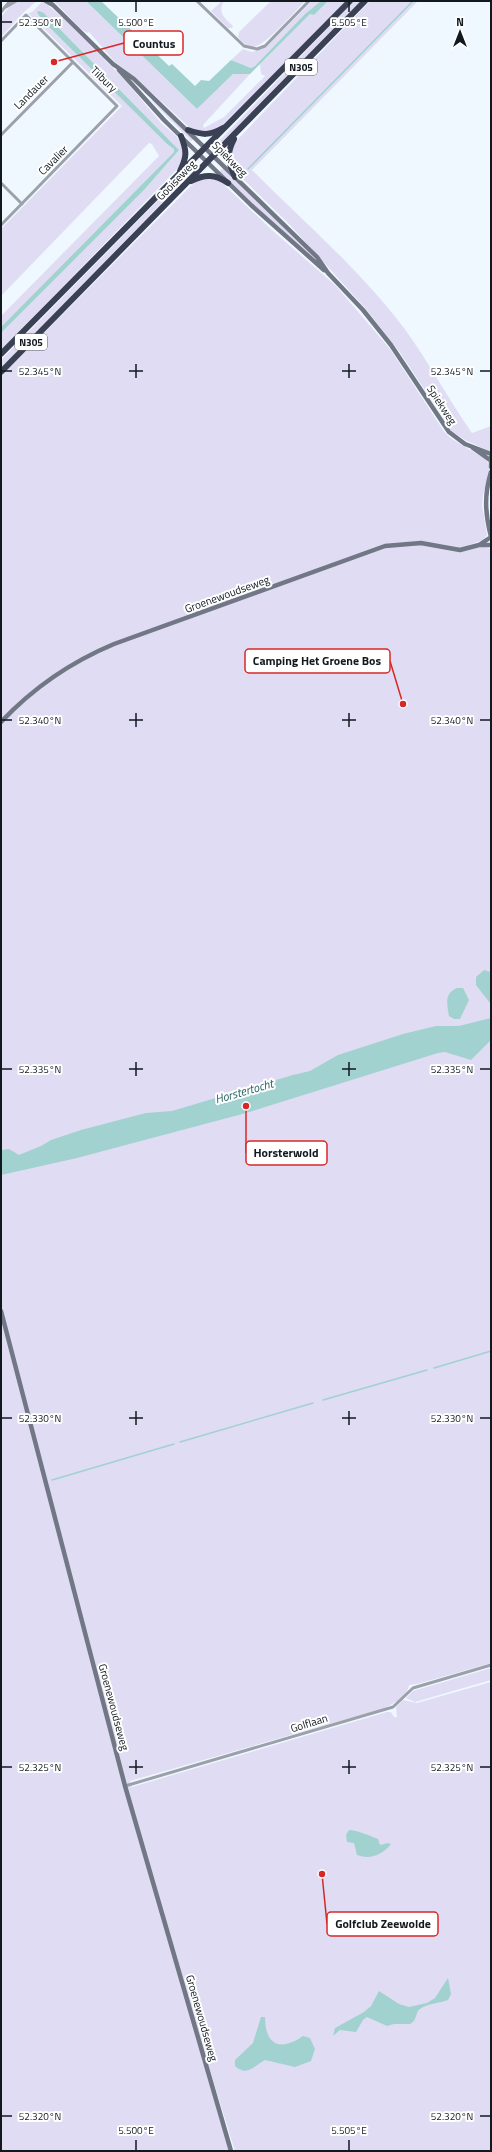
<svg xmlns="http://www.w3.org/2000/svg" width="492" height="2152" font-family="'Titillium Web',sans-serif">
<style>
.green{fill:#e0dcf3}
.water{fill:#a1d2cf}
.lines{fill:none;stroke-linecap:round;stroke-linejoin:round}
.stream{stroke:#a1d2cf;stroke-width:1.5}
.street{stroke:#9ca0aa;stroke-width:3}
.secondary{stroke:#717785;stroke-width:4.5}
.highway{stroke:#3a4154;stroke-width:6}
.ticks{fill:none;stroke:#11191f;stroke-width:1.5}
.labels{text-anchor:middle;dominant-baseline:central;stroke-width:4;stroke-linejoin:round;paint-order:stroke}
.shield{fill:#fff;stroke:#585e62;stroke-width:1}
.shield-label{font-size:10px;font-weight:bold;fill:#11191f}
.street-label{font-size:11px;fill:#11191f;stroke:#fff}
.water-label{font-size:12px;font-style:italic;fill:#216260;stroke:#fff}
.ticks-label{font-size:10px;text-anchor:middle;fill:#11191f;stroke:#fff;stroke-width:4;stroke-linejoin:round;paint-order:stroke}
.leader{fill:none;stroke:#d62828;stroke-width:1.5}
.callout-dot{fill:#d62828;stroke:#fff;stroke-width:1.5}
.callout{fill:#fff;stroke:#d62828;stroke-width:1.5}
.callout-label{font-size:12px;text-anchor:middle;font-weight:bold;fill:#11191f}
</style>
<rect width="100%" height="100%" fill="#eff8ff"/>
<!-- green -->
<path class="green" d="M14,1H37C23,11 13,25 1,37V17Z
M43,1L65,20L124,79L161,123L176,136L185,149L180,166L1,350V333L144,190L179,150L44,13L37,12L41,19L167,144L174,149V152L1,327V316L159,156L152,144L149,143L1,296V229L122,106L28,13L32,12Z
M54,1H86L197,109L233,74H250L203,125L204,128L224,117L265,76L261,74L260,64L310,14L314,15L328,1H348L219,128L210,133L190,128L136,78L115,62L89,32L87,33L80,28Z
M222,1H224C217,12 225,19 233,26L232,28H228L211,11Z
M271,1H305C295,11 266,46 253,47C247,47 242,42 238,37L239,32Z
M312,1H321L305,14L255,66L251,68L231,60L243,49L252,52L266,47Z
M354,1H361L222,144L219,141Z
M370,1H418L252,170C303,221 360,270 404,328C429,362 448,399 472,433L491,426V452L465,440L452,431L399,351L366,309L290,225L236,172L229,157L233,145L239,138Z
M151,100H152L194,139L191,141Z
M191,167L194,170L1,368V360Z
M223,168L318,261L317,263L272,224L219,172Z
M208,177L221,182L273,231L335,285L390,349L445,433L452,439L487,460L490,472L483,495L482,505L487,535L483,540L464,547L465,551L483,546L491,549V1663L417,1684L409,1685C408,1696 392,1705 382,1709L130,1781L132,1787L387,1712H391L394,1717H397L396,1707L403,1700L417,1703L491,1682V2151H235L208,2064L232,2151H1V376L192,185L197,181Z
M491,1668V1680L415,1702L406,1698L413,1691Z"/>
<!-- water -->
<path class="water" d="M86,1H101L169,66L172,64L195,86L201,80L209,81L231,60L251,68L255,66L305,14L321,1H328L314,15L310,14L250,74H233L197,109Z
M39,11L44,13L179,150L144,190L1,333V327L174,152V149L167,144L41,19L37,12Z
M484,970L491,972L490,1003L476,985V977Z
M457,988H463L469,1000L460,1019H454L449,1016C447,1005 444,993 457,988Z
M491,1018V1040L471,1060L445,1052L438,1053L246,1113L77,1158L1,1175V1150L9,1149L19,1155L41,1146L51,1140L81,1130L146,1113L172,1111L293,1075L310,1071L338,1055L403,1034L436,1026H459Z
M349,1830C357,1830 370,1836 378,1839L380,1845L388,1843L391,1844C382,1855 370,1860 357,1855L354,1843L347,1842L346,1835Z
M448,1978L451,1994L448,2000C441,2003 423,2004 418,2011C415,2017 416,2021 410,2024H394L387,2026L367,2017L363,2020L356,2032L340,2030L333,2036L335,2028L364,2012L371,2006L379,1991L399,2004L409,2007L427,2003L435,1998Z
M261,2017H265C265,2045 280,2052 303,2036L310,2038L315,2049L311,2061L295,2067L265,2060C254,2066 247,2077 235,2066V2060L253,2043Z"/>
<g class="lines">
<!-- stream -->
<path class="stream" d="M248,169L413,1
M434,1368L491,1351
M323,1400L427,1370
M180,1442L313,1403
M52,1480L174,1444"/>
<!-- street -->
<path class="street" d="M197,1L244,46L257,49L265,46L309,1
M6,7L16,1
M1,12L10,1
M1,41L26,15L117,106L1,225
M1,135L73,62
M1,183L22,204
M125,1786L393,1707L413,1688L491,1665"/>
<!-- secondary -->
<path class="secondary" d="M46,1L53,5L114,65
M113,64L134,79L317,257L328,273L363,310L391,345L449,432L465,444L491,454
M119,70L164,120L251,205L324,270
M473,448L490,460
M491,457V467
M491,472C484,495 485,513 491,537
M479,545H491
M1,722C33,688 71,662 114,644L385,546L421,543L460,550L479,545L491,537
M1,1311L125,1786L231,2151"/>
<!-- highway -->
<path class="highway" d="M188,130C203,135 209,136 223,128
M234,139C226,154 228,161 235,177
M180,171C187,157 187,151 181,136
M191,181C205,174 215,174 228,183
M1,354L350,1
M1,372L365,1"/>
</g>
<!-- ticks -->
<path class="ticks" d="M136,2V12M349,2V12M2,22H12M136,364V378M349,364V378M2,371H12M129,371H143M342,371H356M480,371H490M136,713V727M349,713V727M2,720H12M129,720H143M342,720H356M480,720H490M136,1062V1076M349,1062V1076M2,1069H12M129,1069H143M342,1069H356M480,1069H490M136,1411V1425M349,1411V1425M2,1418H12M129,1418H143M342,1418H356M480,1418H490M136,1760V1774M349,1760V1774M2,1767H12M129,1767H143M342,1767H356M480,1767H490M2,2116H12M480,2116H490M136,2140V2150M349,2140V2150"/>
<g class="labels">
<!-- shield labels -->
<g class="shield">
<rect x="285" y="59" width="32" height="16" rx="3"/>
<rect x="15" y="334" width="32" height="16" rx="3"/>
</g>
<g class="shield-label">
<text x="301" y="67">N305</text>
<text x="31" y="342">N305</text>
</g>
<!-- street labels -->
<g class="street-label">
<text transform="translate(104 79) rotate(44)">Tilbury</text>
<text transform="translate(31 92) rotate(-45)">Landauer</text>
<text transform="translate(230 159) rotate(45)">Spiekweg</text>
<text transform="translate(53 160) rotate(-45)">Cavalier</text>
<text transform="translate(176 180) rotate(-46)">Gooiseweg</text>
<text transform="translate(442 405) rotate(57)">Spiekweg</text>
<text transform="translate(227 594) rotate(-20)">Groenewoudseweg</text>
<text transform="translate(114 1707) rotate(75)">Groenewoudseweg</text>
<text transform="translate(309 1723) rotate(-17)">Golflaan</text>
<text transform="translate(202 2018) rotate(74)">Groenewoudseweg</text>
</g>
<!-- water labels -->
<g class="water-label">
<text transform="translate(244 1091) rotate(-16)">Horstertocht</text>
</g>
</g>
<g class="ticks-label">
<text x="136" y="26">5.500°E</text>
<text x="349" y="26">5.505°E</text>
<text x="40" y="26">52.350°N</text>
<text x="40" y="375">52.345°N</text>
<text x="452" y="375">52.345°N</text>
<text x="40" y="724">52.340°N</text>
<text x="452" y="724">52.340°N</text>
<text x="40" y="1073">52.335°N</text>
<text x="452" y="1073">52.335°N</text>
<text x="40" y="1422">52.330°N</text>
<text x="452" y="1422">52.330°N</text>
<text x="40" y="1771">52.325°N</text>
<text x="452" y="1771">52.325°N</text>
<text x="40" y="2120">52.320°N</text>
<text x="452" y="2120">52.320°N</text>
<text x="136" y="2134">5.500°E</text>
<text x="349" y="2134">5.505°E</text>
</g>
<!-- callouts -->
<path class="leader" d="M54 62L124 43M403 704L390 661M246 1106L246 1153M322 1874L327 1924"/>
<g class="callout-dot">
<circle cx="54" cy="62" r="4"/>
<circle cx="403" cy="704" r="4"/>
<circle cx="246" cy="1106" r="4"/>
<circle cx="322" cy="1874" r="4"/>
</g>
<g class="callout">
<rect x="124" y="31" width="59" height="24" rx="4"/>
<rect x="245" y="649" width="145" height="24" rx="4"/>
<rect x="246" y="1141" width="81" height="24" rx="4"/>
<rect x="327" y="1912" width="111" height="24" rx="4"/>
</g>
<g class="callout-label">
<text x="154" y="48">Countus</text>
<text x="317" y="665">Camping Het Groene Bos</text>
<text x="286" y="1157">Horsterwold</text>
<text x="383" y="1928">Golfclub Zeewolde</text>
</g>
<!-- border -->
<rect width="492" height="2152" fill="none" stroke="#11191f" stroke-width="4"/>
<!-- north arrow -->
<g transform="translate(460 32)" stroke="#ffffff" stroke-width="3" paint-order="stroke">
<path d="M0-3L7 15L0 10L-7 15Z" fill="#11191f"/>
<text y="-6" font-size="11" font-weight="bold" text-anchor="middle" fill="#11191f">N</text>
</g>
</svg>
